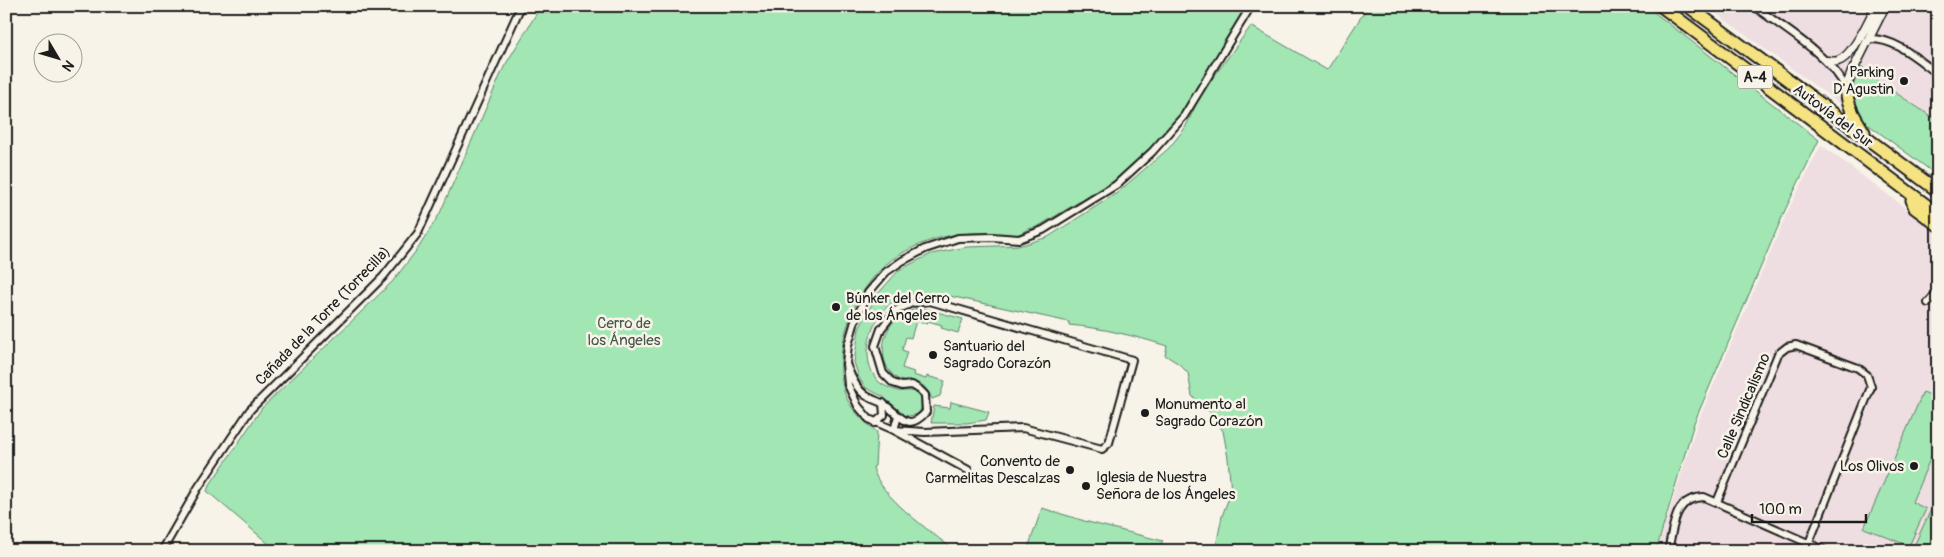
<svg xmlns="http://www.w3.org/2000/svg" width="1944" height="557" font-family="Pangolin,sans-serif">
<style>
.built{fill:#efdee1}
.green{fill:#a1e6b3;stroke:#5e8168}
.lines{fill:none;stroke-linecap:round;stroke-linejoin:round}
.minor-casing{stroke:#1c1c1c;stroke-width:10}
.tertiary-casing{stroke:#1c1c1c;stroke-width:11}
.motorway-casing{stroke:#1c1c1c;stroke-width:15}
.minor{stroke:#f7f3e8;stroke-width:6}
.tertiary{stroke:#f7f3e8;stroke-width:8}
.motorway{stroke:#f5e382;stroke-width:11}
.poi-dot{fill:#1c1c1c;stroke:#f7f3e8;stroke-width:2}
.labels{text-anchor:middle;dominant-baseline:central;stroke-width:5;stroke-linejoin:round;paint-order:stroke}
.shield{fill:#f7f3e8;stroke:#5e5c59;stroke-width:1}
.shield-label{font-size:14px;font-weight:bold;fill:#1c1c1c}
.poi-label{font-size:15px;fill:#1c1c1c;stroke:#f7f3e8;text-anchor:start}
.street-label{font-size:15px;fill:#1c1c1c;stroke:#f7f3e8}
.park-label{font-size:15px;fill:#445949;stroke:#f7f3e8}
</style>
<rect width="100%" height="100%" fill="#f7f3e8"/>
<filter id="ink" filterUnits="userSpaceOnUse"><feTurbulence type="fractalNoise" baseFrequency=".02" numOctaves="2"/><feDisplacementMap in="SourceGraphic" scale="10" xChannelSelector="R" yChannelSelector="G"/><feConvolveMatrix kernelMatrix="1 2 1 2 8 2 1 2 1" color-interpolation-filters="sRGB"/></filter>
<g filter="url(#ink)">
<!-- built -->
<path class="built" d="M1706,6H1938V121L1869,75L1863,67L1859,69L1852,89V107H1844Z
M1821,145L1938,232V551H1657L1698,421L1787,213Z"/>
<!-- green -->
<path class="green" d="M541,6H1246L1194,101L1157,142L1114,181L1037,227L1028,229L1016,236C976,229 935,233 899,255C858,279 831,346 844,391C849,409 863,420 877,432L875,466L873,467C878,496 932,532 955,551H277L207,491L209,486L262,408L393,281L419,247L440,213L504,67Z
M1368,6H1646L1819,140L1786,208L1694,423L1656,551H1215L1222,516L1231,492L1228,458L1223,431L1211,413L1192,396L1188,373L1179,364L1165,355L1167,346C1135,336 1103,328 1069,325V322L936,293C925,293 912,293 902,297C873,308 856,357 878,381C882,385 893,390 899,391C903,392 906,390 910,391C914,391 917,394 920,396C923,410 921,416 906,416L882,396L866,388L859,378L854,362L859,329L876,296L899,270L931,254L967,247L1022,245L1048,237L1117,193L1169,148L1185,128L1201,94L1251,26L1327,70Z
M1863,67L1869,75L1938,121V176L1858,117L1851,98L1852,89L1859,69Z
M915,309H926L963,319L958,333L941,328L942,325L928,321L927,324L916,321L911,338L906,337L902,350L907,352L902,368L914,372L913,375L926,379L927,376L945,381L940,396L932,399C921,373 910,389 895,377C878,363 881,335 894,321C900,315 907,312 915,309Z
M1923,392L1938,398V440L1912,502L1926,509L1909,546L1864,528Z
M951,402L989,412L986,420L967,423H931L934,406L950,408Z
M1934,503L1938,504V551H1920L1913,548Z
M1042,508L1088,522L1163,541L1156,551H1027Z"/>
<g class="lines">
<!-- minor casing -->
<g class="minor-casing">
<path id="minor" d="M1754,6C1784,29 1830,55 1846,88
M1869,39C1896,38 1917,59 1938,74
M930,301L1132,360L1109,443L1102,449L1023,428L925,432L894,430L869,419L858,406L848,385L846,364C850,374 855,387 864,394C871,400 881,401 888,407C903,419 909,431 926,412L925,395L920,390L912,385L902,386L893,383L883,373L875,346L881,329L895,311L912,303Z
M1928,303L1938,291
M846,364L848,345L855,321L868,293L886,272L902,261L925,249L958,238L991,237L1019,239L1043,230L1116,185L1152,152L1184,116L1251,6
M898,416L894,430L968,470
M875,423L884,415L883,403
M1717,502L1778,354L1787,347L1796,345L1858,368L1867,375L1871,387L1809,543
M162,551L198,488L250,410L383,277L418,233L521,6
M1668,551C1674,526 1673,498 1704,497L1826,551"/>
</g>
<!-- tertiary casing -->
<g class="tertiary-casing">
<path id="tertiary" d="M1827,61C1830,61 1835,62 1838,61C1852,57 1870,19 1876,6
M1846,88L1852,72L1885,6"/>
</g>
<!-- motorway casing -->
<g class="motorway-casing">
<path id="motorway" d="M1661,6L1938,214
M1688,6L1938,191
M1846,88C1847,105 1855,118 1864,132
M1912,200L1915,208L1938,225"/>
</g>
<!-- minor -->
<use href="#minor" class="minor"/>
<!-- tertiary -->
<use href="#tertiary" class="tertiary"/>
<!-- motorway -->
<use href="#motorway" class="motorway"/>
</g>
</g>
<!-- markers -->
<g class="poi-dot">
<circle cx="1904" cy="81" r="5"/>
<circle cx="836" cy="307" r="5"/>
<circle cx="933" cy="355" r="5"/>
<circle cx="1145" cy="413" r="5"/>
<circle cx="1914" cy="466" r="5"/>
<circle cx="1070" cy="470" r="5"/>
<circle cx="1086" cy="486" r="5"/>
</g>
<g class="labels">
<!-- shield labels -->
<rect class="shield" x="1737.5" y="65.5" width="35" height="23" rx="4"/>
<g class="shield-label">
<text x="1755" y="77">A-4</text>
</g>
<!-- poi labels -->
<g class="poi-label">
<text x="1894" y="72" text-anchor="end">Parking<tspan x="1894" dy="17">D'Agustin</tspan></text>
<text x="846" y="298">Búnker del Cerro<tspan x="846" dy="17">de los Ángeles</tspan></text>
<text x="943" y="346">Santuario del<tspan x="943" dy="17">Sagrado Corazón</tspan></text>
<text x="1155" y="404">Monumento al<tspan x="1155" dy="17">Sagrado Corazón</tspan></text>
<text x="1060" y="461" text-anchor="end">Convento de<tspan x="1060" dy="17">Carmelitas Descalzas</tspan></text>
<text x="1904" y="466" text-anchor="end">Los Olivos</text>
<text x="1096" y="477">Iglesia de Nuestra<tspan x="1096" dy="17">Señora de los Ángeles</tspan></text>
</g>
<!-- street labels -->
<g class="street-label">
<text transform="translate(1833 116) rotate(37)">Autovía del Sur</text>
<text transform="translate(323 316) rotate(-46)">Cañada de la Torre (Torrecilla)</text>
<text transform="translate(1744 406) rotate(-67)">Calle Sindicalismo</text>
</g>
<!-- park labels -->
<g class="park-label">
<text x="624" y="323">Cerro de<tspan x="624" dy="17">los Ángeles</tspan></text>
</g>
</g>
<!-- margin -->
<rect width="1944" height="557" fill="none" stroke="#f7f3e8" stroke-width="25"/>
<rect x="12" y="12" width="1919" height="532" fill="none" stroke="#1c1c1c" stroke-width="2" filter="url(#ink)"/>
<!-- north arrow -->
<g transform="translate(58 58) rotate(128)"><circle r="24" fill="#f7f3e8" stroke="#9f9d96"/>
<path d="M0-4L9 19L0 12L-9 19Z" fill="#1c1c1c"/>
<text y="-8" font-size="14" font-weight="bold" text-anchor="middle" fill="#1c1c1c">N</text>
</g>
<!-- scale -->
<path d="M1752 514v8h114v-8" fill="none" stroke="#1c1c1c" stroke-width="2.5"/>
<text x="1759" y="514" font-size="15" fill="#1c1c1c" stroke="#f7f3e8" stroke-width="4" paint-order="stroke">100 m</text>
</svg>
